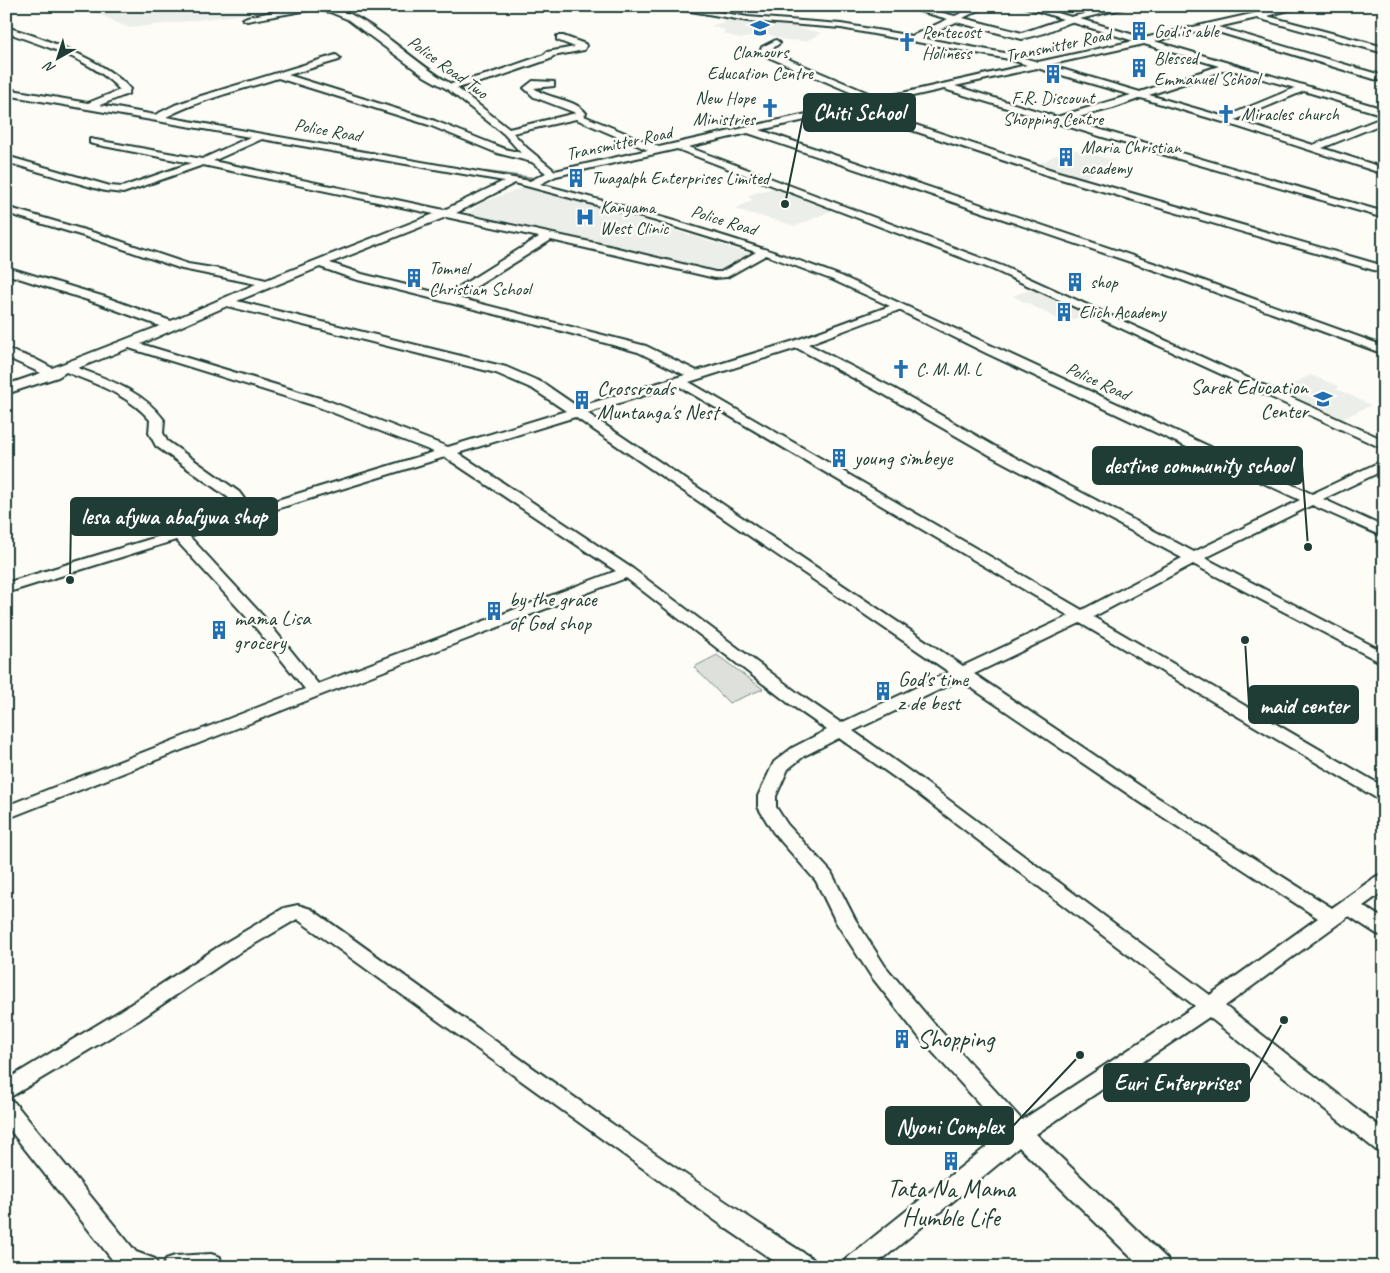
<svg xmlns="http://www.w3.org/2000/svg" width="1390" height="1273" font-family="Caveat,sans-serif">
<style>
.built{fill:#eceee9}
.green{fill:#dde0db;stroke:#7e8e88}
.lines{fill:none;stroke-linecap:round;stroke-linejoin:round}
.stream-far1{stroke:#75877f;stroke-width:3}
.stream{stroke:#75877f;stroke-width:4.5}
.minor-casing{stroke:#1f3d34;stroke-width:4}
.minor{fill:#fdfcf7;fill-rule:evenodd}
.labels{text-anchor:middle;dominant-baseline:central;stroke-width:5;stroke-linejoin:round;paint-order:stroke}
.far-poi-label{font-size:18px;fill:#1f3d34;stroke:#fdfcf7;text-anchor:start}
.far-street-label{font-size:18px;fill:#1f3d34;stroke:#fdfcf7}
.poi-label{font-size:21px;fill:#1f3d34;stroke:#fdfcf7;text-anchor:start}
.near-poi-label{font-size:25px;fill:#1f3d34;stroke:#fdfcf7;text-anchor:start}
.leader{fill:none;stroke:#1f3d34;stroke-width:2}
.callout-dot{fill:#1f3d34;stroke:#fdfcf7;stroke-width:2}
.callout{fill:#1f3d34;stroke:#1f3d34;stroke-width:2}
.callout-label{font-size:22px;text-anchor:middle;font-weight:bold;fill:#fff}
</style>
<rect width="100%" height="100%" fill="#fdfcf7"/>
<filter id="ink" filterUnits="userSpaceOnUse"><feTurbulence type="fractalNoise" baseFrequency=".02" numOctaves="2"/><feDisplacementMap in="SourceGraphic" scale="10" xChannelSelector="R" yChannelSelector="G"/><feConvolveMatrix kernelMatrix="1 2 1 2 8 2 1 2 1" color-interpolation-filters="sRGB"/></filter>
<g filter="url(#ink)">
<!-- built -->
<path class="built" d="M81,6H278L282,10L129,28Z
M733,19L771,22L822,33L806,41L785,40L765,33L741,39L723,33L725,30L711,26Z
M1069,148L1114,160L1083,179L1035,166Z
M780,186L835,209L796,226L735,209L752,200L748,195Z
M524,187L560,195L754,255L723,273L466,215L483,202Z
M1037,287L1090,314L1064,322L1013,296Z
M1310,375L1339,386L1337,389L1371,405L1338,421L1274,394Z"/>
<!-- green -->
<path class="green" d="M717,655L763,689L729,703L694,667Z"/>
<g class="lines">
<!-- stream-far1 -->
<path class="stream-far1" d="M202,124L375,154"/>
<!-- stream -->
<path class="stream" d="M372,153L375,154
M485,173L540,180"/>
<!-- minor casing -->
<g class="minor-casing">
<path id="minor" d="M304,6C314,6 325,5 335,8C374,20 414,63 451,84L489,74L544,55L547,52L575,47L557,40V36H563L585,44L586,46L584,50L553,56L550,59L495,78L457,88L509,129L576,113L534,97L524,88L533,81L554,82V86L534,88C549,100 574,98 586,113L584,116L659,147L869,100L761,54L760,52L762,47L776,40L780,43L769,51L880,98L1027,65L1009,59L841,28L748,21L662,6H683L748,17L841,24L912,36L948,19L901,6H915L955,16L976,6H987L963,18L1022,33L1063,19L1022,6H1035L1071,17L1116,6H1132L1080,19L1144,38L1287,6H1303L1267,16L1384,47V53L1257,18L1218,27L1384,76V82L1208,29L1154,41L1384,109V115L1304,91L1235,120L1313,145L1384,117V123L1322,148L1384,168V174L1223,122L1141,98L1113,108L1067,120L1384,212V218L1106,138L944,89L886,102L882,105L878,104L861,107L1055,171L1384,266V273L1047,175L851,110L760,130L1171,269L1384,346V354L1163,273L748,133L688,147L1002,266L1384,440V449L994,270L677,149L556,176L540,184C642,211 742,239 841,276L1312,494L1384,460V470L1323,499L1384,527V537L1312,505L1205,558L1384,652V664L1193,564L1093,617L1384,787V801L1378,799L1080,623L974,674L1152,794L1332,908L1377,876L1384,874V891L1363,906L1384,919V936L1377,934L1349,916L1225,1006L1384,1130V1152L1376,1150L1209,1017L1036,1134L1167,1259L1170,1267H1141L1019,1147L873,1267H843L846,1259L1005,1132L919,1037L871,976L836,922L816,881L773,832L758,807V796L774,762L792,748L827,730L787,702L626,578L321,695L6,819V806L305,689L251,622L176,540L6,593V583L239,512L229,498L156,446L149,433L150,420C129,395 96,384 66,372L58,377L6,394V385L41,373L6,357V349L35,359L52,368L160,326L97,303L6,274V267L105,297L171,321L256,284L182,269L97,240L6,213V207L105,236L188,264L219,269L266,280L434,214L203,165L123,193L105,191L6,162V156L110,186L122,187L191,163L93,144L90,143V139L202,159L250,137L6,95V89L88,103L120,90C91,58 45,47 6,32V27C41,37 107,61 130,89L128,94L100,105L155,115L175,105L201,96L336,55L340,58L339,60L288,75L435,121L505,149L521,153L504,134L447,89L424,76L347,19L330,12L314,9L247,21L243,19L247,17ZM956,22L1022,39L1044,33L1071,22L1134,41L1038,62L1010,54L921,38ZM1144,44L1219,66L1140,92L1048,65ZM1037,68L1131,95L1057,117L955,86ZM1228,69L1295,88L1225,117L1149,95ZM278,78L429,125L497,153L532,162L546,173L530,181L166,117C201,99 241,90 278,78ZM576,119L648,150L555,171L527,148L513,133ZM262,139L504,181L444,210L213,161ZM515,183L656,221L756,252L721,272H715L609,246L456,213ZM446,217L539,237L446,295L362,274L330,263ZM551,240L715,278L727,277L766,255L833,280L890,306L794,341L697,371L646,346L458,298ZM320,267L354,279L558,330L638,352L685,375L578,407L543,383L506,367L237,301ZM227,306L496,373L533,389L566,411L448,447L326,400L141,344ZM899,310L986,353L1300,500L1194,552L1003,451L895,389L808,344ZM129,348L316,406L434,452L251,508L239,492L167,441L163,433L164,420C143,391 109,380 78,368ZM797,348L885,395L993,457L1182,558L1082,610L689,382ZM677,385L1069,616L963,666L587,413ZM575,417L949,672L841,723L799,694L633,569L458,453ZM445,457L616,571L318,684L263,616L189,536ZM960,680L1140,802L1318,918L1210,995L926,783L853,731ZM839,738L914,791L1195,1006L1022,1120L935,1025L885,966L855,919L831,872L787,824L776,807V796L788,769L804,756Z
M298,905L311,909C477,1027 641,1149 813,1259L816,1267H783L727,1229L297,919L232,957L139,1020L7,1099L14,1102L136,1252L155,1259L158,1267H118L6,1125V1080L125,1008L218,947L284,908Z
M211,1254L220,1257L222,1267H163L166,1259L175,1256Z"/>
</g>
<!-- minor -->
<use href="#minor" class="minor"/>
</g>
</g>
<!-- icons -->
<defs>
<g id="school-bare" transform="scale(1.5)"><path d="M0-5L7-2L0 1L-7-2ZM-4 1L0 2.5L4 1V4Q0 6-4 4Z" fill="#1f6fb2" stroke="#fdfcf7" stroke-width="2.5" paint-order="stroke"/></g>
<g id="building-bare" transform="scale(1.5)"><path d="M-4-6H4V6H1V3H-1V6H-4ZM-2.5-4.3h1.7v1.8h-1.7ZM.8-4.3h1.7v1.8H.8ZM-2.5-1h1.7V.8h-1.7ZM.8-1h1.7V.8H.8Z" fill="#1f6fb2" stroke="#fdfcf7" stroke-width="2.5" paint-order="stroke"/></g>
<g id="church-bare" transform="scale(1.5)"><path d="M-1.2-6h2.4v3.5h3.3v2.4h-3.3V6h-2.4V-.1h-3.3v-2.4h3.3Z" fill="#1f6fb2" stroke="#fdfcf7" stroke-width="2.5" paint-order="stroke"/></g>
<g id="hospital-bare" transform="scale(1.5)"><path d="M-5-5h3v3.5h4V-5h3V5h-3V1.5h-4V5h-3Z" fill="#1f6fb2" stroke="#fdfcf7" stroke-width="2.5" paint-order="stroke"/></g>
</defs>
<g fill-rule="evenodd">
<use href="#school-bare" x="760" y="28"/>
<use href="#building-bare" x="1139" y="31"/>
<use href="#church-bare" x="907" y="42"/>
<use href="#building-bare" x="1139" y="68"/>
<use href="#building-bare" x="1053" y="74"/>
<use href="#church-bare" x="770" y="108"/>
<use href="#church-bare" x="1226" y="114"/>
<use href="#building-bare" x="1066" y="157"/>
<use href="#building-bare" x="576" y="178"/>
<use href="#hospital-bare" x="585" y="217"/>
<use href="#building-bare" x="414" y="278"/>
<use href="#building-bare" x="1075" y="282"/>
<use href="#building-bare" x="1064" y="312"/>
<use href="#church-bare" x="901" y="369"/>
<use href="#school-bare" x="1323" y="399"/>
<use href="#building-bare" x="582" y="400"/>
<use href="#building-bare" x="839" y="458"/>
<use href="#building-bare" x="494" y="611"/>
<use href="#building-bare" x="219" y="630"/>
<use href="#building-bare" x="883" y="691"/>
<use href="#building-bare" x="902" y="1039"/>
<use href="#building-bare" x="951" y="1161"/>
</g>
<g class="labels">
<!-- far-poi labels -->
<g class="far-poi-label">
<text x="1154" y="31">God is able</text>
<text x="922" y="32">Pentecost<tspan x="922" dy="21">Holiness</tspan></text>
<text x="760" y="52" text-anchor="middle">Clamours<tspan x="760" dy="21">Education Centre</tspan></text>
<text x="1154" y="58">Blessed<tspan x="1154" dy="21">Emmanuel School</tspan></text>
<text x="755" y="98" text-anchor="end">New Hope<tspan x="755" dy="21">Ministries</tspan></text>
<text x="1053" y="98" text-anchor="middle">F.R. Discount<tspan x="1053" dy="21">Shopping Centre</tspan></text>
<text x="1241" y="114">Miracles church</text>
<text x="1081" y="147">Maria Christian<tspan x="1081" dy="21">academy</tspan></text>
<text x="591" y="178">Twagalph Enterprises Limited</text>
<text x="600" y="207">Kanyama<tspan x="600" dy="21">West Clinic</tspan></text>
<text x="429" y="268">Tomnel<tspan x="429" dy="21">Christian School</tspan></text>
<text x="1090" y="282">shop</text>
<text x="1079" y="312">Elich Academy</text>
<text x="916" y="369">C. M. M. L</text>
</g>
<!-- far-street labels -->
<g class="far-street-label">
<text transform="translate(1058 45) rotate(-12)">Transmitter Road</text>
<text transform="translate(448 67) rotate(36)">Police Road Two</text>
<text transform="translate(328 130) rotate(10)">Police Road</text>
<text transform="translate(619 143) rotate(-12)">Transmitter Road</text>
<text transform="translate(724 220) rotate(17)">Police Road</text>
<text transform="translate(1098 381) rotate(25)">Police Road</text>
</g>
<!-- poi labels -->
<g class="poi-label">
<text x="1308" y="387" text-anchor="end">Sarek Education<tspan x="1308" dy="24">Center</tspan></text>
<text x="597" y="388">Crossroads<tspan x="597" dy="24">Muntanga's Nest</tspan></text>
<text x="854" y="458">young simbeye</text>
<text x="509" y="599">by the grace<tspan x="509" dy="24">of God shop</tspan></text>
<text x="234" y="618">mama Lisa<tspan x="234" dy="24">grocery</tspan></text>
<text x="898" y="679">God's time<tspan x="898" dy="24">z de best</tspan></text>
</g>
<!-- near-poi labels -->
<g class="near-poi-label">
<text x="917" y="1039">Shopping</text>
<text x="951" y="1189" text-anchor="middle">Tata Na Mama<tspan x="951" dy="29">Humble Life</tspan></text>
</g>
</g>
<!-- callouts -->
<path class="leader" d="M785 204L804 112M1308 547L1302 465M70 580L71 517M1245 640L1249 705M1284 1020L1249 1083M1080 1055L1013 1126"/>
<g class="callout-dot">
<circle cx="785" cy="204" r="5"/>
<circle cx="1308" cy="547" r="5"/>
<circle cx="70" cy="580" r="5"/>
<circle cx="1245" cy="640" r="5"/>
<circle cx="1284" cy="1020" r="5"/>
<circle cx="1080" cy="1055" r="5"/>
</g>
<g class="callout">
<rect x="804" y="94" width="111" height="37" rx="5"/>
<rect x="1093" y="447" width="209" height="37" rx="5"/>
<rect x="71" y="498" width="206" height="37" rx="5"/>
<rect x="1249" y="686" width="109" height="37" rx="5"/>
<rect x="1104" y="1064" width="145" height="37" rx="5"/>
<rect x="886" y="1107" width="127" height="37" rx="5"/>
</g>
<g class="callout-label">
<text x="859" y="120">Chiti School</text>
<text x="1198" y="473">destine community school</text>
<text x="174" y="524">lesa afywa abafywa shop</text>
<text x="1304" y="713">maid center</text>
<text x="1177" y="1090">Euri Enterprises</text>
<text x="950" y="1134">Nyoni Complex</text>
</g>
<!-- margin -->
<rect width="1390" height="1273" fill="none" stroke="#fdfcf7" stroke-width="25"/>
<rect x="12" y="12" width="1365" height="1248" fill="none" stroke="#1f3d34" stroke-width="2" filter="url(#ink)"/>
<!-- north arrow -->
<g transform="translate(58 58) rotate(219)" stroke="#fdfcf7" stroke-width="4" paint-order="stroke">
<path d="M0-4L9 19L0 12L-9 19Z" fill="#1f3d34"/>
<text y="-8" font-size="14" font-weight="bold" text-anchor="middle" fill="#1f3d34">N</text>
</g>
</svg>
